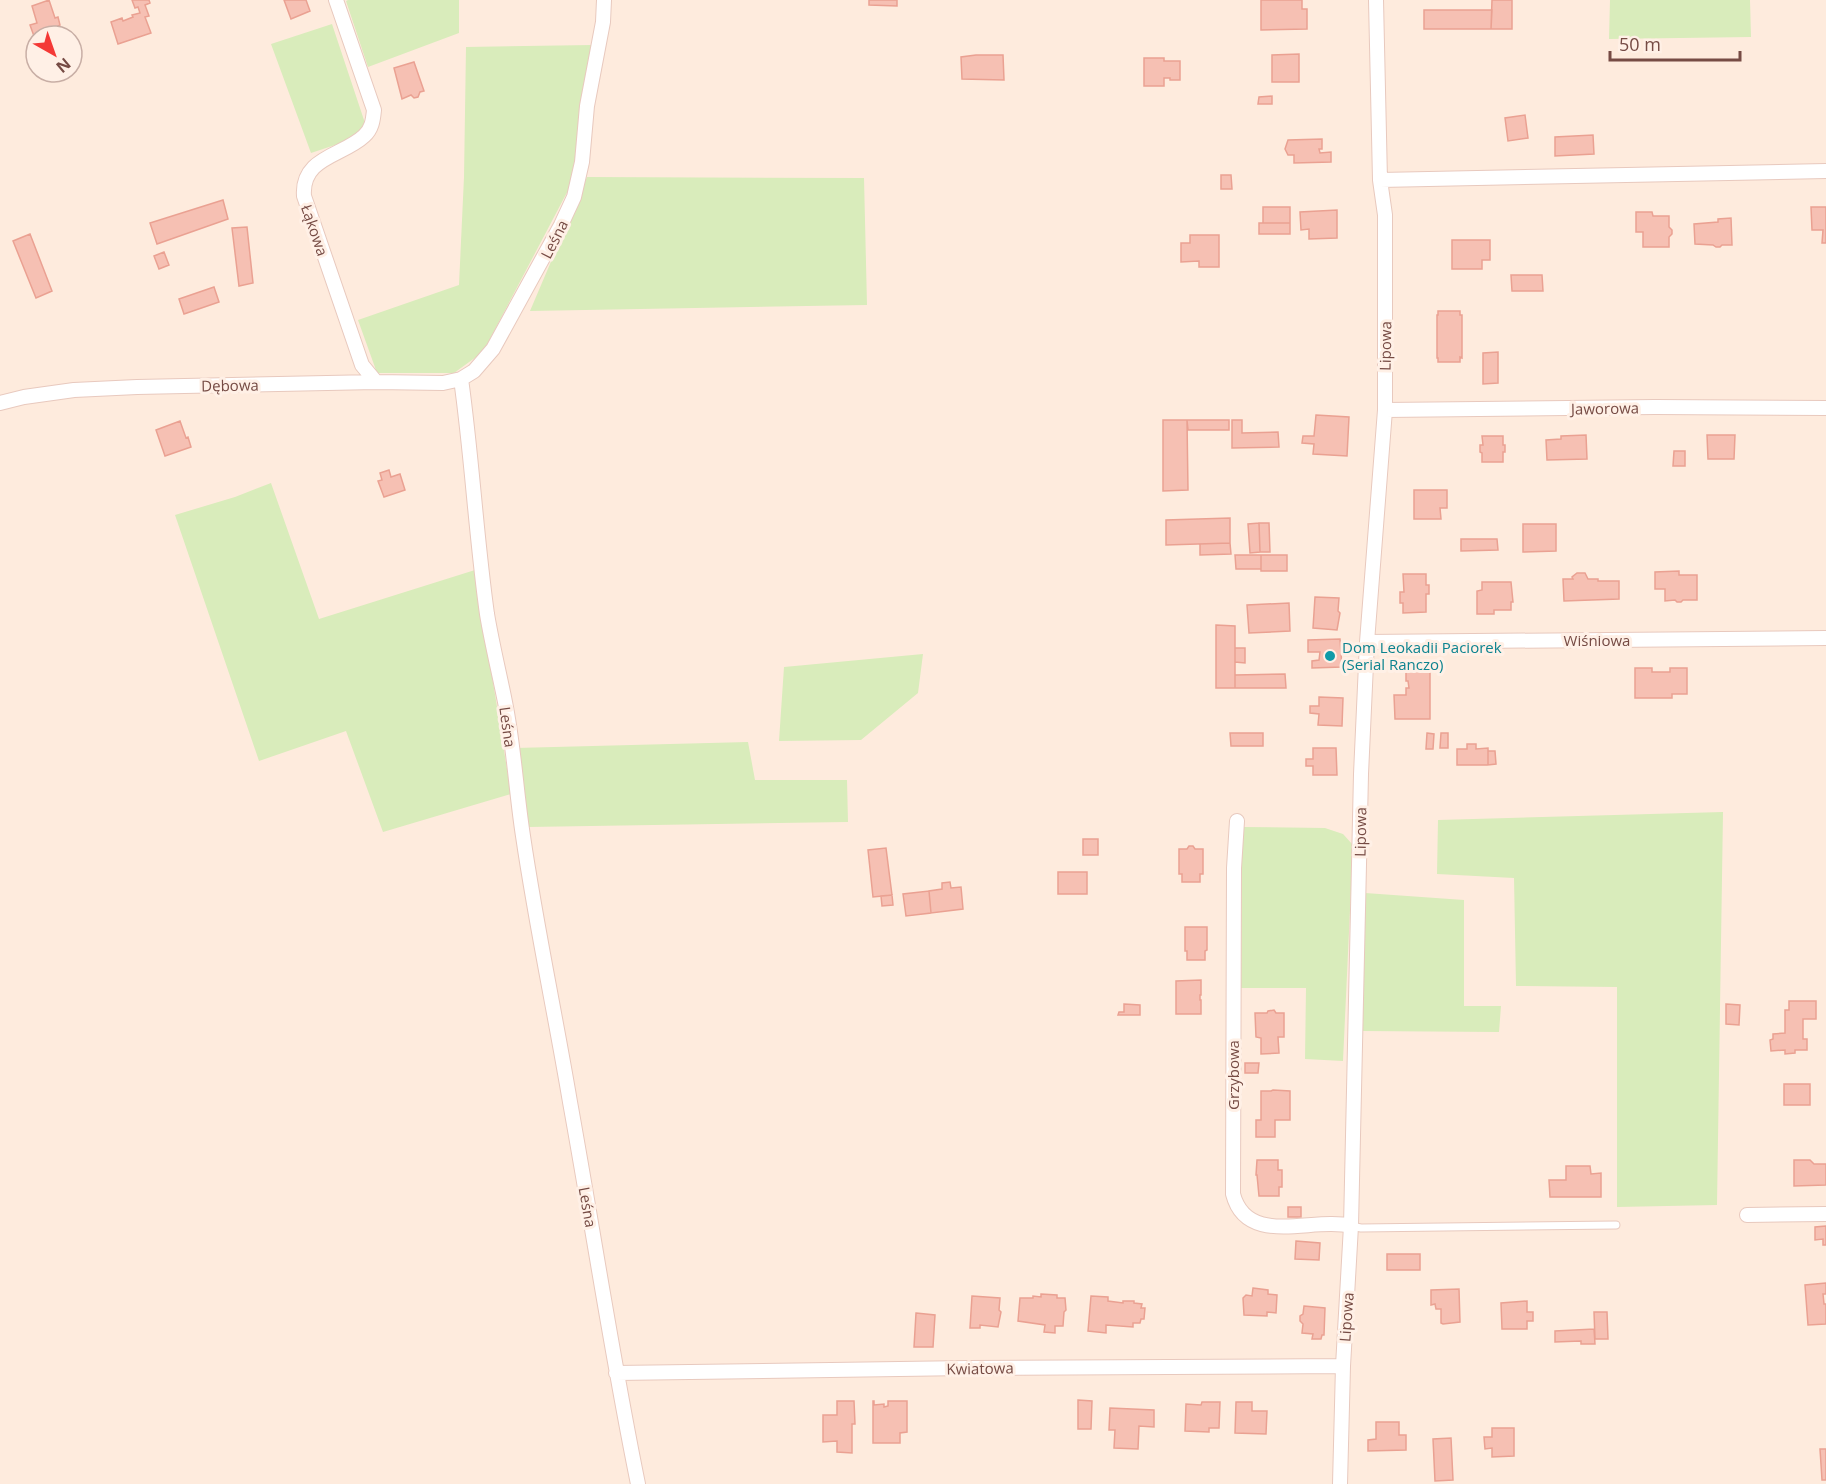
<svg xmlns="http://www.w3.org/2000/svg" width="1826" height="1484" font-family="'Open Sans',sans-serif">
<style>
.green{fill:#d9ecbb}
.building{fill:#f6c0b3;stroke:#eaa192;stroke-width:1.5}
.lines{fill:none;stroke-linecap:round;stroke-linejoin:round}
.lane-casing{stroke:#e8c9be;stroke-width:9}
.street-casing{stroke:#e8c9be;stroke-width:16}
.lane{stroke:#fff;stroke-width:7}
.street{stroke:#fff;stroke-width:14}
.culture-dot{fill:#0f9aa8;stroke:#fff0e6;stroke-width:2}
.labels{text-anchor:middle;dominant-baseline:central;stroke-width:6;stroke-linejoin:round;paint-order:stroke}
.street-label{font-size:15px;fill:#764b44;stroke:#fff0e6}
.culture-label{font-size:15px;fill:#0d838f;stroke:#fff0e6;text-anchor:start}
</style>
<rect width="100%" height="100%" fill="#feebdd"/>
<!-- green -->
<path class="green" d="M348,0H459V33L368,67L346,1Z
M1610,0H1750L1751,37L1609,39Z
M332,24L365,123L353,139L311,153L271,44Z
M592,45L573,181L483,352L454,373H377L358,320L459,285L464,177L466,47Z
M587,177L864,178L867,305L530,311Z
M271,483L319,619L475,570L511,794L383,832L346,731L259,761L175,515L235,497Z
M923,654L918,693L861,740L779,741L784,667Z
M748,742L755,780H847L848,822L528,827L515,748Z
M1723,812L1717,1205L1617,1207V987L1516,986L1514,878L1437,874L1438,820Z
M1242,827L1325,828L1343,834L1353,845L1343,1061L1305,1059L1306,988H1241Z
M1365,893L1464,900V1006H1501L1499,1032L1361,1031Z"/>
<!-- building -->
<path class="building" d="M49,0L55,18L58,17L60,25L58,26L60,36H36L35,39L30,25L37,23L32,6Z
M132,0H149L150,3L145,5L149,16L145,17L151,33L118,44L111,22L122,18L123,21L133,17L132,15L140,13L138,7L135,8Z
M284,0H306L310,11L291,19Z
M869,0H897V6L869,5Z
M1261,0H1302V9H1307V29L1261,30Z
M1492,0H1512V29H1491Z
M1424,10H1492L1491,29H1424Z
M1299,54V82H1272V55Z
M976,55H1003L1004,80L962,79L961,57Z
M1144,58H1164V61H1180V80H1170V78H1164V86H1144Z
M414,62L424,91L420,92L418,97L414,98L411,95L402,99L394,68Z
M1272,96V104H1258L1259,97Z
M1525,115L1528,138L1508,141L1505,118Z
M1593,135L1594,154L1555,156V137Z
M1322,139V149H1319L1320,153L1331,152V162L1294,163V155H1288L1285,149L1288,140Z
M1221,175H1231L1232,189H1221Z
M223,200L228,219L157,244L150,223Z
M1263,207H1290V223H1263Z
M1811,207H1826V243H1822L1823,230H1812Z
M1337,210V238L1309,239V229L1301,230L1300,212Z
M1636,212H1652L1653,216H1669V227L1672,230V234L1669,237V247H1643V232H1636Z
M1731,218L1732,245H1722L1720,247H1716L1713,245L1695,244L1694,224L1718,222V219Z
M1259,223H1290V234H1259Z
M247,227L253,283L239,286L232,228Z
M30,234L52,291L36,298L13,241Z
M1190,235H1219V267H1199V261L1181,262V243H1190Z
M1452,240H1490V260H1482V269H1452Z
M164,252L169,265L159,269L154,256Z
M1511,275H1542L1543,291H1512Z
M214,287L219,302L184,314L179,299Z
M1438,311H1460V315H1462V358L1460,357V362H1438V358H1437V315H1438Z
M1498,352V383L1483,384V353Z
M1316,415L1349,417L1347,456L1313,454L1314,444L1302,443L1303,436H1314Z
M1163,420H1187L1188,490L1163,491Z
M1187,420H1229V430H1188Z
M1232,420H1242V433L1278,432L1279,447L1232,448Z
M180,421L186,438L188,437L191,447L165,456L156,430Z
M1586,435L1587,459L1547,460L1546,440L1561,439V436Z
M1707,435H1735L1734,459H1708Z
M1482,436H1503V445H1505V452H1503V462H1482V453L1480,452V445H1483Z
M1674,451H1685V466H1673Z
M389,470L391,477L400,474L405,490L384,497L378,481L382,480L380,473Z
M1414,490H1447V508H1440L1441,519H1414Z
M1230,518V543L1166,545V520Z
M1259,523H1269L1270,552H1260Z
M1259,523L1260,552L1250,553L1248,524Z
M1523,524H1556V551L1523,552Z
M1461,539H1497L1498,550L1461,551Z
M1230,543L1231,554L1200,555V544Z
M1235,555H1261V569H1236Z
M1261,555H1287V571H1261Z
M1679,571V575H1697V600H1683L1681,602H1677L1675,600L1665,601V589H1655V572Z
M1577,573H1585L1588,579H1598V581H1619V599L1564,601L1563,579H1573L1572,577Z
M1403,574H1426V585H1429V594H1426V612L1403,613V603H1400V592H1404Z
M1482,582H1511L1513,602H1511V610H1494V614H1477V591L1482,590Z
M1315,597L1339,598L1338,611L1340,613L1337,630L1313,628Z
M1289,603L1290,631L1249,633L1247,605Z
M1216,625L1235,626V688H1216Z
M1340,639L1342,667L1312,668V661L1319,660L1320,652H1308V640Z
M1235,648H1245V663L1235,662Z
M1635,668H1652V672H1670V668H1687V694H1672V698H1635Z
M1412,669H1430V719H1395L1394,695H1406V688H1409L1408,681H1406V670Z
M1285,674L1286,688H1235V675Z
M1319,697L1343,698L1342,726L1318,725L1319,714L1310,713V706H1319Z
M1230,733H1263V746H1231Z
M1427,733L1434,734L1433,749H1426Z
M1441,733H1448V748H1440Z
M1467,744H1476V749L1488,748V765H1457V749H1467Z
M1313,748H1336L1337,775H1313V766H1306V759H1313Z
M1488,751H1495L1496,764L1488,765Z
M1083,839H1098V855H1083Z
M1189,846H1193L1195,849H1203V874H1200V882H1182V874H1179V849H1187Z
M886,848L892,895L873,897L868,850Z
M1058,872H1087V894H1058Z
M950,882L951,888L961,887L963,909L931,913L929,891L942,889V883Z
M929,891L931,913L906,916L903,894Z
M892,895L893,905L882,906L881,896Z
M1185,927H1207V950L1205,951V960H1187V951H1185Z
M1201,980V995H1200V1000H1201V1014H1176V981Z
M1789,1001H1816V1019H1803V1039H1807V1050H1795V1053L1785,1054V1050L1771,1051L1770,1040L1773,1039V1034L1785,1033V1010H1789Z
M1124,1004L1140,1005V1015H1118L1119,1012H1124Z
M1726,1004L1740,1005L1739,1025L1726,1024Z
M1274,1010L1276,1013H1284V1037H1278L1279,1053L1261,1054V1038L1256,1037L1255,1013H1267L1268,1011Z
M1245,1063H1259L1258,1073H1245Z
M1784,1084H1810V1105H1784Z
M1273,1090L1290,1091V1120H1275V1137H1256V1120H1261V1091H1271Z
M1257,1160H1278V1170H1282V1187H1279V1196H1259L1257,1175H1256Z
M1794,1160H1810L1814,1164H1826V1185L1794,1186Z
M1566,1166H1590L1591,1174L1601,1173V1197H1550L1549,1180H1566Z
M1288,1207H1301V1217H1288Z
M1826,1226V1245H1823V1239L1815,1240V1227Z
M1296,1241L1320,1243L1319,1260L1295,1259Z
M1387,1254H1420V1270H1387Z
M1826,1283V1294H1823L1824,1304H1826V1324L1808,1325L1805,1285Z
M1253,1288L1268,1290V1294L1277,1295L1276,1313L1267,1312V1316L1244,1315L1243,1298L1246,1295L1252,1296Z
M1459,1289L1460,1322L1443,1324L1441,1323V1309H1436L1435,1304L1431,1305V1290Z
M1041,1294L1057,1295V1298H1065L1066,1310L1064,1312L1063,1326H1055V1333L1044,1332L1045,1325L1018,1321L1020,1298H1033V1296L1041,1297Z
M972,1296L1000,1298L999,1310L1001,1312L998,1327L980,1325V1328H970Z
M1091,1296L1108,1297V1301L1123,1303V1301H1134V1303L1142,1304L1141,1308H1145L1144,1319H1141L1140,1323H1133V1327L1106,1325V1333L1088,1331Z
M1527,1301V1312H1533V1321H1527V1329H1502L1501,1303Z
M1304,1306L1325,1308L1324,1335H1322L1321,1339H1312L1313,1334L1302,1333L1303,1324L1300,1321V1316L1303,1314Z
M1594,1312H1607L1608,1339H1595Z
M916,1313L935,1315L933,1347H914Z
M1594,1329L1595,1344H1581V1341L1555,1342V1331Z
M1078,1400L1092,1401L1091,1429H1078Z
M837,1401H854L855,1424H852V1453L837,1452V1441L823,1442V1415H837Z
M873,1401H874V1405L884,1404V1407L888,1406V1401H907V1432L900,1433V1443H873Z
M1202,1402H1220L1219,1428H1209V1432L1185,1431L1186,1404L1201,1405Z
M1236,1402H1252V1411H1267L1266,1434L1235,1433Z
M1110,1408L1154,1410V1427L1139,1426L1138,1449L1114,1448L1115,1430H1109Z
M1376,1422H1399V1435H1406V1450L1368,1451V1440L1376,1439Z
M1492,1428H1514V1456L1492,1457V1448L1485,1449L1484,1437H1492Z
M1451,1438L1453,1480L1435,1481L1433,1439Z
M1820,1449H1826V1480H1822Z"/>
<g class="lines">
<!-- lane casing -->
<g class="lane-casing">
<path id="lane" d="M1351,1226L1361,1228L1616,1225"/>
</g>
<!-- street casing -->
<g class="street-casing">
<path id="street" d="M336,0L374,110C373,120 372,129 364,136C343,156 301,157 304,196L362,365L376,382
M1380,180L1826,171
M461,379C472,457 476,536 487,614C492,644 499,672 505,702C514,746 516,791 523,836C536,925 555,1013 570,1102C593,1229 612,1357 638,1484
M0,403L24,397L74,390L137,387L376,382L443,383L461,379L474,371L493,349L561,225L574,197L582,162L587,106L603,22L604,0
M1385,410L1655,407L1826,408
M1367,642L1826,638
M1237,821L1234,868L1233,1194C1247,1248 1314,1216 1351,1226
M1747,1215L1826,1214
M616,1373L968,1368L1343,1366
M1340,1484L1343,1366L1351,1226L1361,774L1367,642L1385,410V215L1380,180L1376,0"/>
</g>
<!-- lane -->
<use href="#lane" class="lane"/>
<!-- street -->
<use href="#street" class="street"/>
</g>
<!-- markers -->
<circle class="culture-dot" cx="1330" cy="656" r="6"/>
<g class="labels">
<!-- street labels -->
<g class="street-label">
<text transform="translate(315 230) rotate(71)">Łąkowa</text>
<text transform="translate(554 239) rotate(-63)">Leśna</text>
<text transform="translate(1385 346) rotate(-89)">Lipowa</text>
<text transform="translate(230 385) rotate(-1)">Dębowa</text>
<text transform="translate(1605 408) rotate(-1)">Jaworowa</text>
<text x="1597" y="640">Wiśniowa</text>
<text transform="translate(508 727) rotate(82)">Leśna</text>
<text transform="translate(1360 832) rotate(-89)">Lipowa</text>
<text transform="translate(1233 1075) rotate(-90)">Grzybowa</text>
<text transform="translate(588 1207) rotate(80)">Leśna</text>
<text transform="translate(1346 1317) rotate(-86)">Lipowa</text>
<text transform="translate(980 1368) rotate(-1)">Kwiatowa</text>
</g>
<!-- culture labels -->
<g class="culture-label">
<text x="1342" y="647">Dom Leokadii Paciorek<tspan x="1342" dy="17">(Serial Ranczo)</tspan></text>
</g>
</g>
<!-- north arrow -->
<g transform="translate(54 54) rotate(140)"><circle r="28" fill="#fff0e6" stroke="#c8aea5" stroke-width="1.5"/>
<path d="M0-4.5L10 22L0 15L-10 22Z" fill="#f43936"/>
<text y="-9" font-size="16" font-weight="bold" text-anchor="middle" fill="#764b44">N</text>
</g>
<!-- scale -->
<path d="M1610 51v9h130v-9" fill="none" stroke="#764b44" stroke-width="3"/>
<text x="1619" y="51" font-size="18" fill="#764b44" stroke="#fff0e6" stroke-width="4.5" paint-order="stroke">50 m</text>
</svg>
